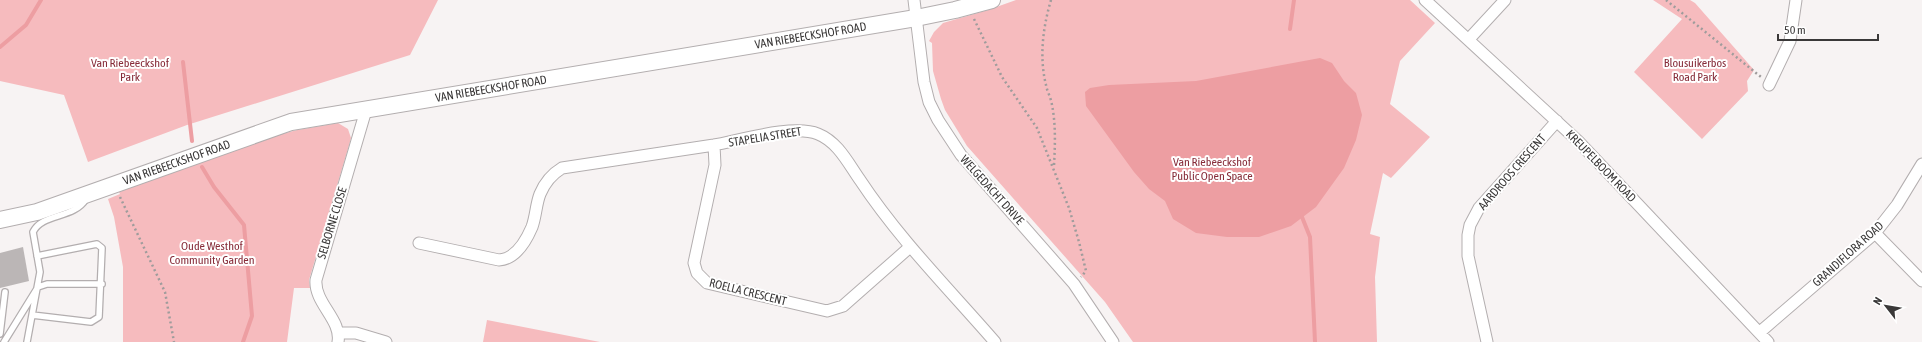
<svg xmlns="http://www.w3.org/2000/svg" width="1922" height="342" font-family="'Asap Condensed',sans-serif">
<style>
.green{fill:#f6bbbe}
.water{fill:#ed9ea2}
.lines{fill:none;stroke-linecap:round;stroke-linejoin:round}
.stream{stroke:#ed9ea2;stroke-width:4}
.building{fill:#bbb6b6}
.lane-casing{stroke:#b3aeaf;stroke-width:8}
.street-casing{stroke:#b3aeaf;stroke-width:13}
.secondary-casing{stroke:#b3aeaf;stroke-width:18}
.path{stroke:#9f9c9c;stroke-width:2.5;stroke-dasharray:2 3;stroke-linecap:butt}
.lane{stroke:#fff;stroke-width:5.5}
.street{stroke:#fff;stroke-width:11}
.secondary{stroke:#fff;stroke-width:16}
.labels{text-anchor:middle;dominant-baseline:central;stroke-width:4;stroke-linejoin:round;paint-order:stroke}
.street-label{font-size:12px;fill:#3a3838;stroke:#fff}
.park-label{font-size:12px;fill:#872c39;stroke:#fff}
</style>
<rect width="100%" height="100%" fill="#f7f3f3"/>
<!-- green -->
<path class="green" d="M0,0H438L410,55L187,125L88,162L64,95L0,81Z
M1016,0H1410L1435,23L1400,61L1390,104L1430,137L1391,178L1383,173L1370,234L1380,237L1375,277L1377,342H1133L1105,302L967,146L945,110L941,99L933,71L932,43L929,41L934,32L943,23L988,10Z
M1653,0H1690L1695,3L1754,70L1747,81L1748,91L1702,139L1634,72L1682,19Z
M338,123L348,129L351,138L350,142L309,280L310,288H294L287,342H123V267L114,217L108,199L120,194L119,192L267,138L297,130Z
M487,320L600,342H483Z"/>
<!-- water -->
<path class="water" d="M1320,58L1332,63L1344,81L1356,93L1362,115L1356,140L1344,168L1316,207L1291,226L1259,237H1227L1196,233L1173,219L1165,201L1149,189L1134,172L1086,106L1085,92L1090,88L1109,85L1196,81Z"/>
<g class="lines">
<!-- stream -->
<path class="stream" d="M1290,29L1294,0
M0,47L26,25L41,0
M183,62L192,141
M202,167L214,187L244,225L252,316L243,342
M1302,217L1310,237L1315,342"/>
</g>
<!-- building -->
<path class="building" d="M23,247L29,281L0,288V253Z"/>
<g class="lines">
<!-- lane casing -->
<g class="lane-casing">
<path id="lane" d="M32,315L91,322L99,317L102,248L97,244L37,256
M0,334L5,292
M4,342L38,287L47,284H102
M27,342L40,272L33,232C42,213 74,219 86,199"/>
</g>
<!-- street casing -->
<g class="street-casing">
<path id="street" d="M914,0L924,82L929,102L938,120L961,155L1074,284L1113,342
M1425,0L1578,141L1768,342
M1469,39L1505,0
M1769,85L1790,41L1796,0
M714,145L715,165L694,263L697,273L707,283L827,311L843,306L910,247
M1875,233L1922,281
M419,243L499,260C515,259 526,241 532,227C536,216 536,204 540,194C545,182 552,174 562,168C613,160 664,153 714,145C741,140 794,124 818,134C838,142 848,163 860,180C899,239 949,289 995,342
M1760,332L1875,233L1897,205L1922,164
M340,333H356L386,342
M338,342C342,320 314,303 316,280L366,110
M1487,342L1468,256V235L1470,225L1479,208L1557,121"/>
</g>
<!-- secondary casing -->
<g class="secondary-casing">
<g id="secondary">
<path id="s1" d="M0,220L37,212L291,122L916,18L955,10L992,0"/>
</g>
</g>
<!-- path -->
<path class="path" d="M1051,0C1043,27 1039,57 1046,85C1047,91 1051,98 1052,105C1056,125 1055,146 1054,166
M1666,0L1761,77
M974,19L1002,77L1037,128L1069,208L1079,242L1086,271L1081,277
M120,197L165,292L174,342"/>
<!-- lane -->
<use href="#lane" class="lane"/>
<!-- street -->
<use href="#street" class="street"/>
<!-- secondary -->
<use href="#secondary" class="secondary"/>
</g>
<g class="labels">
<!-- street labels -->
<g class="street-label">
<text stroke="none"><textPath href="#s1" startOffset="834">VAN RIEBEECKSHOF ROAD</textPath></text>
<text stroke="none"><textPath href="#s1" startOffset="510">VAN RIEBEECKSHOF ROAD</textPath></text>
<text transform="translate(765 137) rotate(-9)">STAPELIA STREET</text>
<text stroke="none"><textPath href="#s1" startOffset="186">VAN RIEBEECKSHOF ROAD</textPath></text>
<text transform="translate(1601 166) rotate(46)">KREUPELBOOM ROAD</text>
<text transform="translate(1512 172) rotate(-49)">AARDROOS CRESCENT</text>
<text transform="translate(992 190) rotate(48)">WELGEDACHT DRIVE</text>
<text transform="translate(332 223) rotate(-73)">SELBORNE CLOSE</text>
<text transform="translate(1848 254) rotate(-42)">GRANDIFLORA ROAD</text>
<text transform="translate(748 292) rotate(14)">ROELLA CRESCENT</text>
</g>
<!-- park labels -->
<g class="park-label">
<text x="130" y="63">Van Riebeeckshof<tspan x="130" dy="14">Park</tspan></text>
<text x="1695" y="63">Blousuikerbos<tspan x="1695" dy="14">Road Park</tspan></text>
<text x="1212" y="162">Van Riebeeckshof<tspan x="1212" dy="14">Public Open Space</tspan></text>
<text x="212" y="246">Oude Westhof<tspan x="212" dy="14">Community Garden</tspan></text>
</g>
</g>
<!-- north arrow -->
<g transform="translate(1886 306) rotate(301)" stroke="#ffffff" stroke-width="3" paint-order="stroke">
<path d="M0-3L7 15L0 10L-7 15Z" fill="#3a3838"/>
<text y="-6" font-size="11" font-weight="bold" text-anchor="middle" fill="#3a3838">N</text>
</g>
<!-- scale -->
<path d="M1778 34v6h100v-6" fill="none" stroke="#3a3838" stroke-width="2"/>
<text x="1784" y="34" font-size="12" fill="#3a3838" stroke="#ffffff" stroke-width="3" paint-order="stroke">50 m</text>
</svg>
